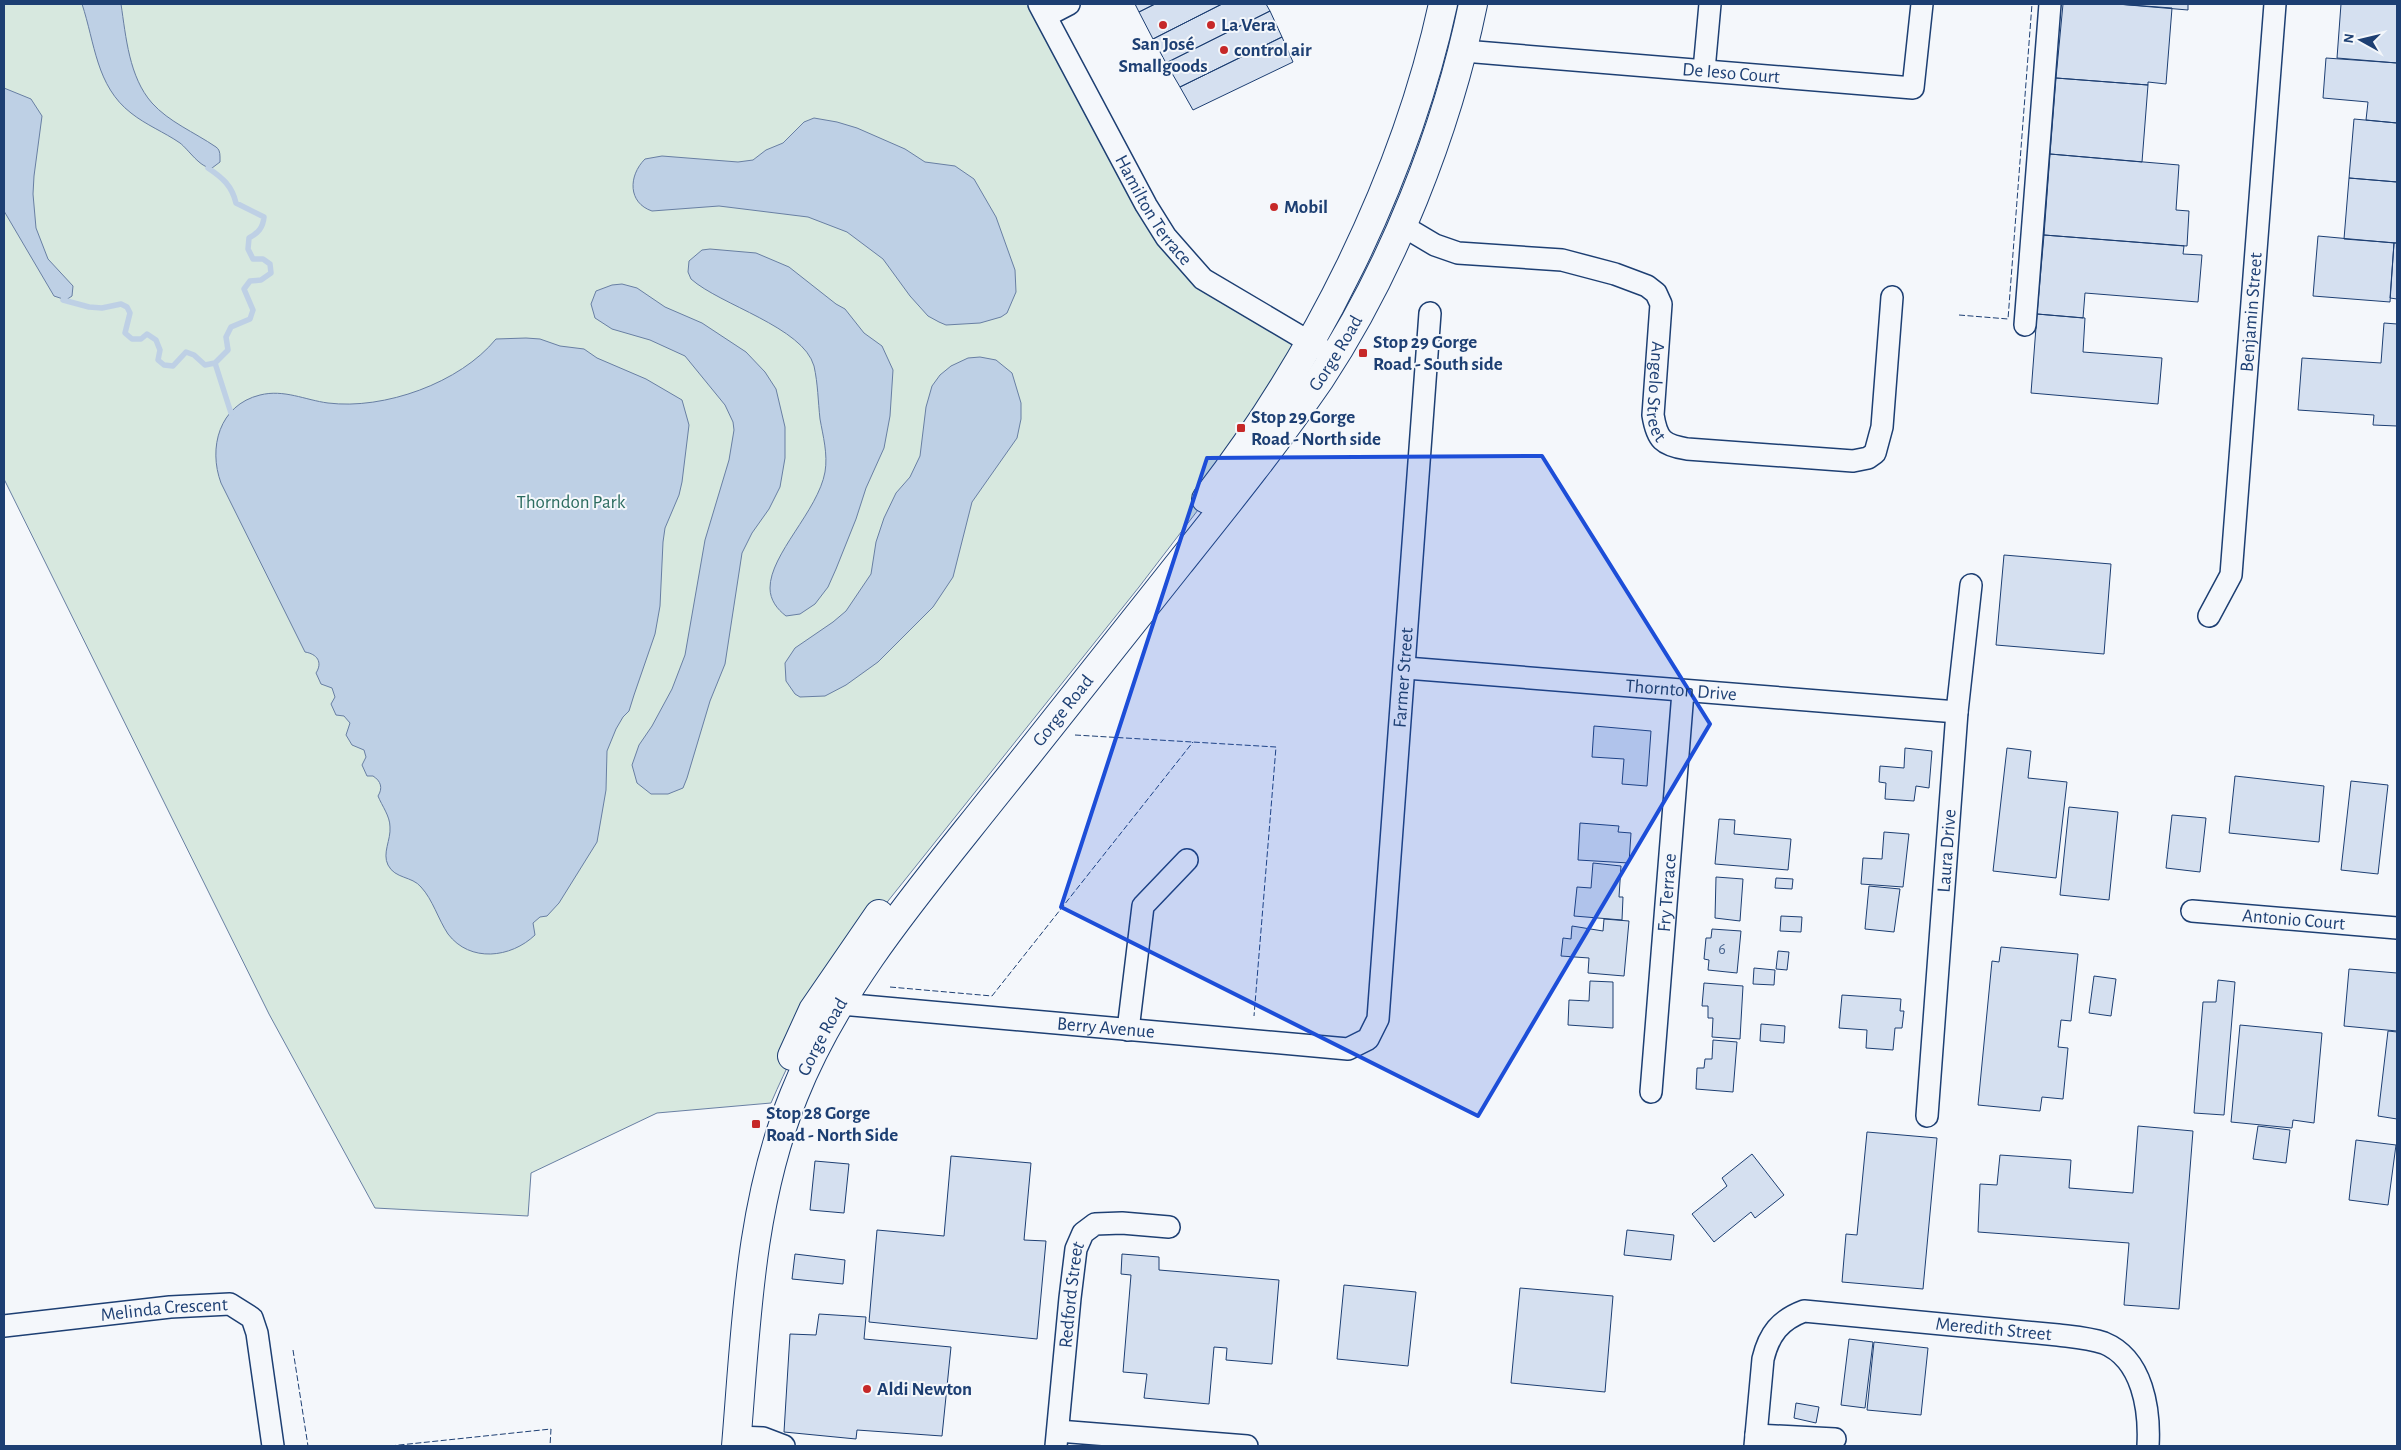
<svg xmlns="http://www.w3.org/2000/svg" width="2401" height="1450" font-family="'Alegreya Sans',sans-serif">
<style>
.green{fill:#d7e8df;stroke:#687fa3}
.water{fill:#bed0e5;stroke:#687fa3}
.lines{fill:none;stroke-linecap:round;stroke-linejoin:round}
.stream{stroke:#bed0e5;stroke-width:5.5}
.building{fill:#d5e0f0;stroke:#1d3f73}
.minor-casing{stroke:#1d3f73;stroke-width:24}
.major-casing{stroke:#1d3f73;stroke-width:30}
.minor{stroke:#f4f7fb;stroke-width:21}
.major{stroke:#f4f7fb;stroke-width:28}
.fence{stroke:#1d3f73;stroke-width:1;stroke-dasharray:6 2.5;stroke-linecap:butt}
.marked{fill:#1d4ed8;fill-opacity:0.2;stroke:#1d4ed8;stroke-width:4;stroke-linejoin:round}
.poi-dot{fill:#c62828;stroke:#f4f7fb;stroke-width:2}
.labels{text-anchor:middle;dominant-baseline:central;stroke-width:4;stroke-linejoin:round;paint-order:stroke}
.number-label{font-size:16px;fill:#4b6792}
.poi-label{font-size:19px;font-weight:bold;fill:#1d3f73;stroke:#f4f7fb;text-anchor:start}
.street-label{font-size:19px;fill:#1d3f73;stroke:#f4f7fb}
.park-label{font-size:19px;fill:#2c6c60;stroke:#f4f7fb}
</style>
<rect width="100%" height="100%" fill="#f4f7fb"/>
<!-- green -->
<path class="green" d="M4,4H1039L1182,256L1308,343L1224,476L1139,587L888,901C842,964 802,1031 771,1103L657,1113L531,1173L528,1216L375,1208L269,1014L4,479Z"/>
<!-- water -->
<path class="water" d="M82,4H121C126,37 129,77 152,103C169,122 194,132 216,147C219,149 220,152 220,157V162L212,168C200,168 189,150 180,143C164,132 146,125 131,113C96,86 95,43 82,4Z
M4,88L31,99L42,116L34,176L33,194L36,228L48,259L73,286L72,296L66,300L54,296L4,211Z
M814,118L837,122L857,128L905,149L925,162L955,166L974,179L996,217L1015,270L1016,292L1007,313L1001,317L980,323L946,325L939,322L928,316L910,296L883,259L847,232L808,217L719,206L652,211C628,203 628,176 645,159L662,156L738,162L753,160L766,150L783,143L804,122Z
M710,249L756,253L789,267L836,304L845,309L864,333L882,346L893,370L890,416L884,448L866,488L856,519L836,569L828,587L815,604L800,614L786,616C777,609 770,600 770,588C770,554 818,511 825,472C828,454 823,436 820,419C818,401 818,384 814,366C803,327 720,305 691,279L688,272L689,261L702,250Z
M622,284L637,288L665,307L702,323L746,352L765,372L776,389L785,427V458L780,487L769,509L752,533L742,553L725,664L710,701L687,778L683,788L668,794H651L637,783L632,765L639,745L652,726L672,689L685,655L705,540L729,460L734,430L733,422L725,405L685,356L650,340L612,329L595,318L591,304L596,291L612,285Z
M526,338L540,339L560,346L584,349L597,358L646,379L682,400L689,425L682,482L679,495L665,528L663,542L660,606L655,634L634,695L629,711L623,717L616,729L607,751L606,790L597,842L559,903L547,916L540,917L533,923L535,935C511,958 470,963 448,934C438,919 433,900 421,887C412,876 395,879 388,865C382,853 391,840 390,827C390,816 382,806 378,796C383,788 381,781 373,776H367L362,765L366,757L364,750L352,745L346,735L350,723L344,716L336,715L331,704L335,697L332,688L321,684L316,673C323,662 317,654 305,652L221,483C208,448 219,405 260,395C284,389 305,400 328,403C384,410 460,383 496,339Z
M980,357L996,360L1012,373L1021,403V419L1017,438L972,502L953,577L933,607L878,662L846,685L825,696L800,697L795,694L786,681L785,663L795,648L833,622L846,611L871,574L876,542L884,518L896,493L910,477L920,456L926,407L932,386L940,375L951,366L968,358Z"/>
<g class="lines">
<!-- stream -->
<path class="stream" d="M208,168C223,178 232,186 236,203L264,217C263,228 258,233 249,238L248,249L253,259H263L270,264L271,273L261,280L250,281L244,289L253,310L250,319L231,327L226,337L228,350L215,363L231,413
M63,300L89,307L102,308L121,304L127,307L130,313L125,333L132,339H141L147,334L156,340L160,350L158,360L164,365L173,366L186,352L194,355L205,365L215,363"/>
</g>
<!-- building -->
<path class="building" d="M1135,4H1155L1139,12Z
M1155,4H1222L1153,39L1139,12Z
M1222,4H1266L1270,11L1166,63L1153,39Z
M2063,4H2117L2172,8L2166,84L2148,82V85L2056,78Z
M2117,4H2188V10Z
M2341,4H2397V63L2337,58Z
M1270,11L1282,37L1180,87L1166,63Z
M1282,37L1293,62L1193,110L1180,87Z
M2326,58L2397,63V123L2366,120L2368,102L2323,98Z
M2056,78L2148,85L2142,162L2050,154Z
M2354,119L2397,123V182L2349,178Z
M2050,154L2179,165L2176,210L2189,211L2187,246L2044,235Z
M2349,178L2397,182V243L2344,239Z
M2044,235L2184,246L2183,254L2202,255L2198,302L2085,293L2083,318L2037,314Z
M2318,236L2394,243L2390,302L2313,296Z
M2394,243H2397V299L2390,298Z
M2037,314L2085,318L2083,352L2162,358L2158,404L2031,393Z
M2384,323L2397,324V426L2373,425L2374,415L2298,410L2302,358L2381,363Z
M2004,555L2111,564L2104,654L1996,645Z
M1594,726L1651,731L1647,786L1622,784L1624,759L1592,757Z
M1905,748L1932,751L1929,788L1916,786L1914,801L1885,799L1886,783L1879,782L1880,766L1904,768Z
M2007,748L2031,751L2028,778L2067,782L2056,878L1993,871Z
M2235,776L2324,786L2319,842L2229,833Z
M2351,781L2388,785L2378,874L2341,870Z
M2069,807L2118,812L2109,900L2060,895Z
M2172,815L2206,818L2200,872L2166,868Z
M1719,819L1735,820L1734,834L1791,839L1788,870L1715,864Z
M1580,823L1619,826L1618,832L1631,833L1629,863L1578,860Z
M1884,832L1909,834L1903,887L1861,884L1863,858L1882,859Z
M1593,863L1621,866L1619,897H1623L1622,920L1574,916L1577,887L1591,888Z
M1716,877L1743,879L1740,921L1715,918Z
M1776,878L1793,879L1792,889L1775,888Z
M1869,886L1900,889L1894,932L1865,929Z
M1781,916L1802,917L1801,932L1780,931Z
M1604,919L1629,921L1624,976L1588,973L1589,958L1561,956L1563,938L1571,939L1572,926L1603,931Z
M1712,929L1741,931L1737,973L1708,970L1709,960L1704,959L1706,938H1711Z
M2001,947L2078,954L2071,1021L2061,1020L2058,1047L2068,1048L2063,1099L2042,1097L2040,1111L1978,1105L1992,961L1999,962Z
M1778,951L1789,952L1787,970L1776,969Z
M1754,968L1775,970L1774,985L1753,984Z
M2349,969L2397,973V1031L2344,1026Z
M2094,976L2116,979L2111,1016L2089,1013Z
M2218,980L2235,982L2224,1115L2194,1113L2203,1002H2216Z
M1590,981L1613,982V1028L1568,1025L1569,1000L1589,1001Z
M1704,983L1743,986L1740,1039L1712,1037L1713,1018H1708V1006H1702Z
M1842,995L1901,999L1900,1011H1904L1902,1028H1895L1893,1050L1866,1048L1867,1030L1839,1028Z
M1761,1024L1785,1026L1784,1043L1760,1041Z
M2240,1025L2322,1033L2314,1123L2293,1120L2292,1128L2231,1122Z
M2388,1031L2397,1032V1119L2378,1116Z
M1713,1040L1737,1042L1733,1092L1696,1089L1697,1068H1704L1705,1059H1712Z
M2138,1126L2193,1131L2179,1309L2124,1305L2129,1243L1978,1232L1980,1184L1997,1185L2000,1155L2071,1160L2069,1188L2133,1193Z
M2258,1126L2290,1130L2286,1163L2253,1159Z
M1867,1132L1937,1138L1923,1289L1842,1282L1846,1234L1857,1235Z
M2356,1140L2396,1145L2388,1205L2349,1200Z
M1752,1154L1784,1195L1755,1218L1751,1212L1714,1242L1692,1214L1727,1186L1722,1178Z
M951,1156L1031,1163L1024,1240L1046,1241L1037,1339L869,1322L877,1230L944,1236Z
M815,1161L849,1164L844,1213L810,1210Z
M1627,1230L1674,1235L1671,1260L1624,1255Z
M795,1254L845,1260L843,1284L792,1279Z
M1122,1254L1159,1257V1270L1279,1280L1272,1364L1226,1360L1227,1348L1214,1347L1209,1404L1144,1398L1147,1374L1123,1372L1131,1275L1121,1274Z
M1344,1285L1416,1292L1408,1366L1337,1359Z
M1520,1288L1613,1296L1605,1392L1511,1383Z
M819,1314L866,1317L864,1339L951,1347L942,1436L857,1430L856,1439L784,1432L790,1334L816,1335Z
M1849,1339L1873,1342L1865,1408L1841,1405Z
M1874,1342L1928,1348L1921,1415L1867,1410Z
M1796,1403L1819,1407L1816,1423L1794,1418Z"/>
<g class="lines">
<!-- minor casing -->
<g class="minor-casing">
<g id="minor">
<path id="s1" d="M1039,4L1146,205L1166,237L1203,279L1323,350"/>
<path d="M1046,16L1069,4"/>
<path id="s2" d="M1464,51L1913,88L1922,4"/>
<path d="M1704,70L1710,4"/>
<path id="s3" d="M1403,226L1435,245L1458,253L1562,260L1615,274L1647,286L1656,293L1661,304L1653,415C1657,440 1663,445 1687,449L1853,461L1868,458L1875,453L1882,427L1892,297"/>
<path d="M2025,325L2050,4"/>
<path id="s4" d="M2209,616L2231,575L2275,4"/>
<path id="s5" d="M1406,668L1957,712"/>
<path id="s6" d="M2192,911L2397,928"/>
<path id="s7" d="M841,1004L1348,1049L1368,1039L1378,1019L1430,313"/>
<path d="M1128,1030L1143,906L1187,860"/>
<path id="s8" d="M1651,1092L1683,692"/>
<path id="s9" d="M1927,1116L1957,712L1971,585"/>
<path id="s10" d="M4,1326L170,1307L230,1304L252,1318L257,1333L273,1446"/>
<path d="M1058,1431L1247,1446"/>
<path d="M1756,1435L1835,1439"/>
<path d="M737,1437L763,1438L784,1446"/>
<path id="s11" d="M1056,1446L1070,1298L1076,1249L1083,1233L1095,1224L1122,1223L1169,1227"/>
<path id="s12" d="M1755,1446L1763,1359C1769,1334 1780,1320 1804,1311L2058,1335C2074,1337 2089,1338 2104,1343C2143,1359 2150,1410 2148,1446"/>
</g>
</g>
<!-- major casing -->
<g class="major-casing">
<g id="major">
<path d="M1206,499C1315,358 1405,179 1443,4"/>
<path d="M792,1056L813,1010L879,914"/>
<path id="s13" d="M736,1446C746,1328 749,1206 794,1095C838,985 919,891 992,799C1055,721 1117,642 1179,564C1227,504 1276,443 1320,379C1392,270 1447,131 1473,4"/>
</g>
</g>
<!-- minor -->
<use href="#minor" class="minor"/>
<!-- major -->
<use href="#major" class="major"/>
<!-- fence -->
<path class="fence" d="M1959,315L2008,319L2032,4
M1075,735L1276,747L1254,1016
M890,987L992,996L1193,742
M293,1350L308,1446
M390,1446L551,1429L550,1446"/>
</g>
<!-- marked area -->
<path class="marked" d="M1542,456L1710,724L1478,1116L1061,907L1207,458Z"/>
<!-- markers -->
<g class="poi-dot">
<circle cx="1163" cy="25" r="5"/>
<circle cx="1211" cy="25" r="5"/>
<circle cx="1224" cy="50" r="5"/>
<circle cx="1274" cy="207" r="5"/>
<rect x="1358" y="348" width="10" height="10" rx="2.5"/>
<rect x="1236" y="423" width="10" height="10" rx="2.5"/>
<rect x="751" y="1119" width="10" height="10" rx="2.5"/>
<circle cx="867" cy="1389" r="5"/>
</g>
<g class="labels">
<!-- number labels -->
<g class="number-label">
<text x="1722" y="949">6</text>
</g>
<!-- poi labels -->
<g class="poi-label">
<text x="1221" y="25">La Vera</text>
<text x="1163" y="44" text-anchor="middle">San José<tspan x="1163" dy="22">Smallgoods</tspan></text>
<text x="1234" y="50">control air</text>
<text x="1284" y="207">Mobil</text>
<text x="1373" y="342">Stop 29 Gorge<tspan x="1373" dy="22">Road - South side</tspan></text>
<text x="1251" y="417">Stop 29 Gorge<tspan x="1251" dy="22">Road - North side</tspan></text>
<text x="766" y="1113">Stop 28 Gorge<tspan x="766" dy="22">Road - North Side</tspan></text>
<text x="877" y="1389">Aldi Newton</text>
</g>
<!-- street labels -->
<g class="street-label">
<text stroke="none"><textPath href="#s2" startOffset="268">De Ieso Court</textPath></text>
<text stroke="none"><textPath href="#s1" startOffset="236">Hamilton Terrace</textPath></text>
<text stroke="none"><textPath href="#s4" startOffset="310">Benjamin Street</textPath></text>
<text stroke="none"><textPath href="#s13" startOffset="1278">Gorge Road</textPath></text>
<text stroke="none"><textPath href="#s3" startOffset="366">Angelo Street</textPath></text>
<text stroke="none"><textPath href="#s7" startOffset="896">Farmer Street</textPath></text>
<text stroke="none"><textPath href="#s5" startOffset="276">Thornton Drive</textPath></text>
<text stroke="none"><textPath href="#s13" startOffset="828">Gorge Road</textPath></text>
<text stroke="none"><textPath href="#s9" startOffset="266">Laura Drive</textPath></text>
<text stroke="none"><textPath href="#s8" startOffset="200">Fry Terrace</textPath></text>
<text stroke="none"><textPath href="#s6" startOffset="102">Antonio Court</textPath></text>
<text stroke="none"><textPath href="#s7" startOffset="266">Berry Avenue</textPath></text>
<text stroke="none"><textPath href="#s13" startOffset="422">Gorge Road</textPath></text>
<text stroke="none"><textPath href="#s11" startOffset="152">Redford Street</textPath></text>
<text stroke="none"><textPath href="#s10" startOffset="161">Melinda Crescent</textPath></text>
<text stroke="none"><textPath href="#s12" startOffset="344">Meredith Street</textPath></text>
</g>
<!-- park labels -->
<g class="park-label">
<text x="571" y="502">Thorndon Park</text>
</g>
</g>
<!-- border -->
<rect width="2401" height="1450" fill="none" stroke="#1d3f73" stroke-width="10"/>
<!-- north arrow -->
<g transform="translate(2361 40) rotate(278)" stroke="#f4f7fb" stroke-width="4" paint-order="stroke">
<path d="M0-4L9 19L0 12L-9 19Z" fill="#1d3f73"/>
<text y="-8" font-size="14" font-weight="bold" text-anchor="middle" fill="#1d3f73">N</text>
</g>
</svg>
